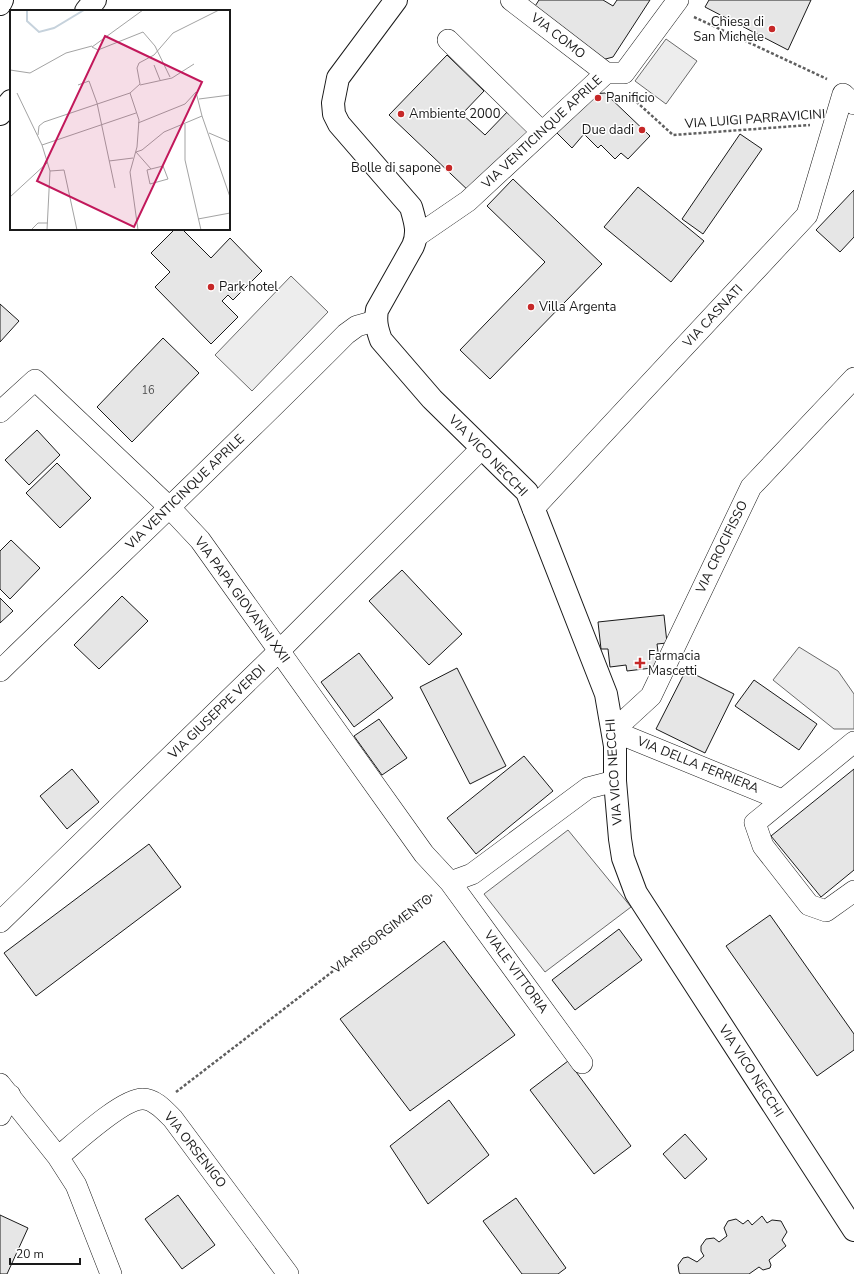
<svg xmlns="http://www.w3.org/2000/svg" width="854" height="1274" font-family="'Nunito Sans',sans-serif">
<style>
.parking{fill:#ededed;stroke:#6a6a6a}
.building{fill:#e6e6e6;stroke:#1a1a1a}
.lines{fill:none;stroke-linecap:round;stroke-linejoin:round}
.minor-casing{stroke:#1a1a1a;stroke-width:22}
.tertiary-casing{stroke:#1a1a1a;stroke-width:24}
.path{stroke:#5f5f5f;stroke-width:2.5;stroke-dasharray:3 2;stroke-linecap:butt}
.minor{stroke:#fff;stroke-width:21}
.tertiary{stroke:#fff;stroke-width:22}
.poi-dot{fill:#c62828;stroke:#fff;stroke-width:1.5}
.labels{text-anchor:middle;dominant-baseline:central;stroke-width:3;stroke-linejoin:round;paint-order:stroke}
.number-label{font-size:11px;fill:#4d4d4d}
.poi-label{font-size:13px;fill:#1a1a1a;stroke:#fff;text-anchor:start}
.street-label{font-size:13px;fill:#1a1a1a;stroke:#fff}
.inset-river{fill:none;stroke:#c6d2dc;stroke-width:2}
.inset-road{fill:none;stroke:#a3a3a3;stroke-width:1}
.view{fill:#c2185b;fill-opacity:0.15;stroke:#c2185b;stroke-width:2}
.inset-edge{fill:none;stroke:#1a1a1a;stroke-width:2}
</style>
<rect width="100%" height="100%" fill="#fff"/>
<!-- parking -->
<path class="parking" d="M666,39L697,61L666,104L635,81Z
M291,276L328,312L252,391L215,355Z
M799,647L838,671L854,694V729H834L773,680Z
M568,830L631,907L545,972L484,894Z"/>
<!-- building -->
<path class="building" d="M539,0H603L613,6L617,0H650L613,57L598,61L532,11Z
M709,0H811L788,50L705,7Z
M447,55L484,91L462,114L485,135L511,108L534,129L472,194L389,115Z
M605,93L650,136L628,159L621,153L615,159L601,145L598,148L584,134L572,148L556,132L592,94Z
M740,134L762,149L703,234L682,219Z
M513,179L602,264L490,379L460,350L545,262L487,206Z
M638,187L704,241L671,282L604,227Z
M854,190V237L840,252L816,230Z
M175,229H182L211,258L230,238L262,271L233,300L228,295L222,301L238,317L211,344L155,287L170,272L151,253Z
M0,304L19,321L0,342Z
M163,338L199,373L132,442L97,407Z
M37,430L60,455L29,485L5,460Z
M57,463L91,498L60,528L26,493Z
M11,540L40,568L10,599L0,589V551Z
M402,570L462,634L429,665L369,601Z
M122,596L148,621L99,669L74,645Z
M0,598L13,611L0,623Z
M664,615L667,643L657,644L660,667L627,671L626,665L610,667L608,649H601L598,622Z
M359,653L393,698L354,727L321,682Z
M457,668L506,766L470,784L420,687Z
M686,670L734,694L705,753L656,729Z
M754,680L817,724L799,750L735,706Z
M379,719L407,758L382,775L354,736Z
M524,756L553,791L476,854L447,818Z
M72,769L99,802L67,829L40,796Z
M854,769V870L821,897L771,836Z
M149,844L181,887L36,996L4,953Z
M770,915L854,1034V1050L817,1076L726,946Z
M619,929L642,960L575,1010L552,980Z
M444,941L515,1035L410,1111L340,1019Z
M568,1061L631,1146L594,1174L530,1090Z
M449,1100L489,1155L428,1204L390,1146Z
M685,1134L707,1159L685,1179L663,1154Z
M178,1195L215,1245L182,1269L145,1219Z
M516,1198L566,1268L558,1274H522L483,1221Z
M0,1215L28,1228L7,1274H0Z
M762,1216L767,1223L772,1220L781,1221L787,1232L782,1240L786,1246L769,1260L771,1265L770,1268L763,1270L759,1267L749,1274H680L679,1272L678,1265L683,1258L688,1257L697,1262L704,1256L701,1251V1246L706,1239L714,1238L719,1242L727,1236L724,1228L728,1221L736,1219L743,1224L748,1220L752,1225Z"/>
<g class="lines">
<!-- minor casing -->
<g class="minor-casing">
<path id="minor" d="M511,0L606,73
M448,40L542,132
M417,236L468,201L606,73H624L678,0
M0,412L35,380L169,507L200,540L424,854L450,882L582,1063
M533,509L807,215L843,94L854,104
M0,671C116,558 233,448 346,334L357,326L375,321
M854,742L755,823L763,846L809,905L826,911L854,891
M782,800L613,731L651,696L751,487L854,378
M450,882L472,874L588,788L615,781
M0,922L279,651L482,448
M0,1084L58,1157L76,1185L111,1274
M0,1115L10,1095
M58,1157C75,1143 123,1098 143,1099C155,1099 165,1111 173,1119L288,1274"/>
</g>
<!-- tertiary casing -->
<g class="tertiary-casing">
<path id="tertiary" d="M396,0L338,78L333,103L334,114L339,124L411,207C415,221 419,232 413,246L377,310C375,321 377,329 381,340L432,399L527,492L606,694L615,746V781L620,839L623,858L636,893L854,1230
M0,4L2,0
M86,11L95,0
M0,114L11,101"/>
</g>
<!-- path -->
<path class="path" d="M694,17L827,79
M629,95L673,135L810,125
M176,1092L432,895"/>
<!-- minor -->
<use href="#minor" class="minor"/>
<!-- tertiary -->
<use href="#tertiary" class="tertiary"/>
</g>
<!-- markers -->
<g class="poi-dot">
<circle cx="772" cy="29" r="4"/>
<circle cx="598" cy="98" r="4"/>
<circle cx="401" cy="114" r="4"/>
<circle cx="642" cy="130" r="4"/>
<circle cx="449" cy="168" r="4"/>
<circle cx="211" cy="287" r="4"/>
<circle cx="531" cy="307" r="4"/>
<path d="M638 657h4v4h4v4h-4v4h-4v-4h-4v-4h4z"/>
</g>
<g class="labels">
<!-- number labels -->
<g class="number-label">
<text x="148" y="390">16</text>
</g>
<!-- poi labels -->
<g class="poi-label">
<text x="764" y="22" text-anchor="end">Chiesa di<tspan x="764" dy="15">San Michele</tspan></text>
<text x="606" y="98">Panificio</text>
<text x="409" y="114">Ambiente 2000</text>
<text x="634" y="130" text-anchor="end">Due dadi</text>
<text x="441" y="168" text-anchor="end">Bolle di sapone</text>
<text x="219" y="287">Park hotel</text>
<text x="539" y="307">Villa Argenta</text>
<text x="648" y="656">Farmacia<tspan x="648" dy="15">Mascetti</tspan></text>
</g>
<!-- street labels -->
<g class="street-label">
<text transform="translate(558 36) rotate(38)">VIA COMO</text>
<text transform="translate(755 119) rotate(-4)">VIA LUIGI PARRAVICINI</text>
<text transform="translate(542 132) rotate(-43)">VIA VENTICINQUE APRILE</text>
<text transform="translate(713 316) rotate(-47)">VIA CASNATI</text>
<text transform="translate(488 456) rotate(46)">VIA VICO NECCHI</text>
<text transform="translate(185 492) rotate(-44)">VIA VENTICINQUE APRILE</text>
<text transform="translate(722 547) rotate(-64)">VIA CROCIFISSO</text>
<text transform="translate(242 600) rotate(54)">VIA PAPA GIOVANNI XXII</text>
<text transform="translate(217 712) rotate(-44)">VIA GIUSEPPE VERDI</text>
<text transform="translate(698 765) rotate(22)">VIA DELLA FERRIERA</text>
<text transform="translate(614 772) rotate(-94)">VIA VICO NECCHI</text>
<text transform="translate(382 934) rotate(-37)">VIA RISORGIMENTO</text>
<text transform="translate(516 972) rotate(54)">VIALE VITTORIA</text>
<text transform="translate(751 1071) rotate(57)">VIA VICO NECCHI</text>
<text transform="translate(195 1150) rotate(52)">VIA ORSENIGO</text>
</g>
</g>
<!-- overview -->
<g transform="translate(10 10)">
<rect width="220" height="220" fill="#fff"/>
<path class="inset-river" d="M17,0V11L29,22L44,18L74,0"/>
<path class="inset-road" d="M133,0L82,37L88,40L133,22L145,36L160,67M144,55L150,70M0,60L20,63L56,43L82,36M68,75L79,71L87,93L105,178M130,75L162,68L184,54M7,83L32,135L40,161L37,220M120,83L129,110L127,137L120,162L128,220M120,83L130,74L127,58L129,53L144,45L163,23L209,0M189,89L220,85M192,106L220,187M128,113L175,94L186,82L192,106L154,122L132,140L126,142L141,159M175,114V150L191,220M199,123L220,132M28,125L29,116L34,112L120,83M32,135L126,103M99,151L123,148M153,156L158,169L140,174L137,160ZM40,161L54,160L67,220M0,187L38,152M188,209L220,203M21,220L28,213H38"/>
<path class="view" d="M95,26L192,72L124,217L27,171Z"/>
<rect width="220" height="220" class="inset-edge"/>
</g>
<!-- scale -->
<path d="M10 1258v6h70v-6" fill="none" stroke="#1a1a1a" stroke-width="2"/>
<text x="16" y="1258" font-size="12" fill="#1a1a1a" stroke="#ffffff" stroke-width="3" paint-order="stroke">20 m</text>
</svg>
